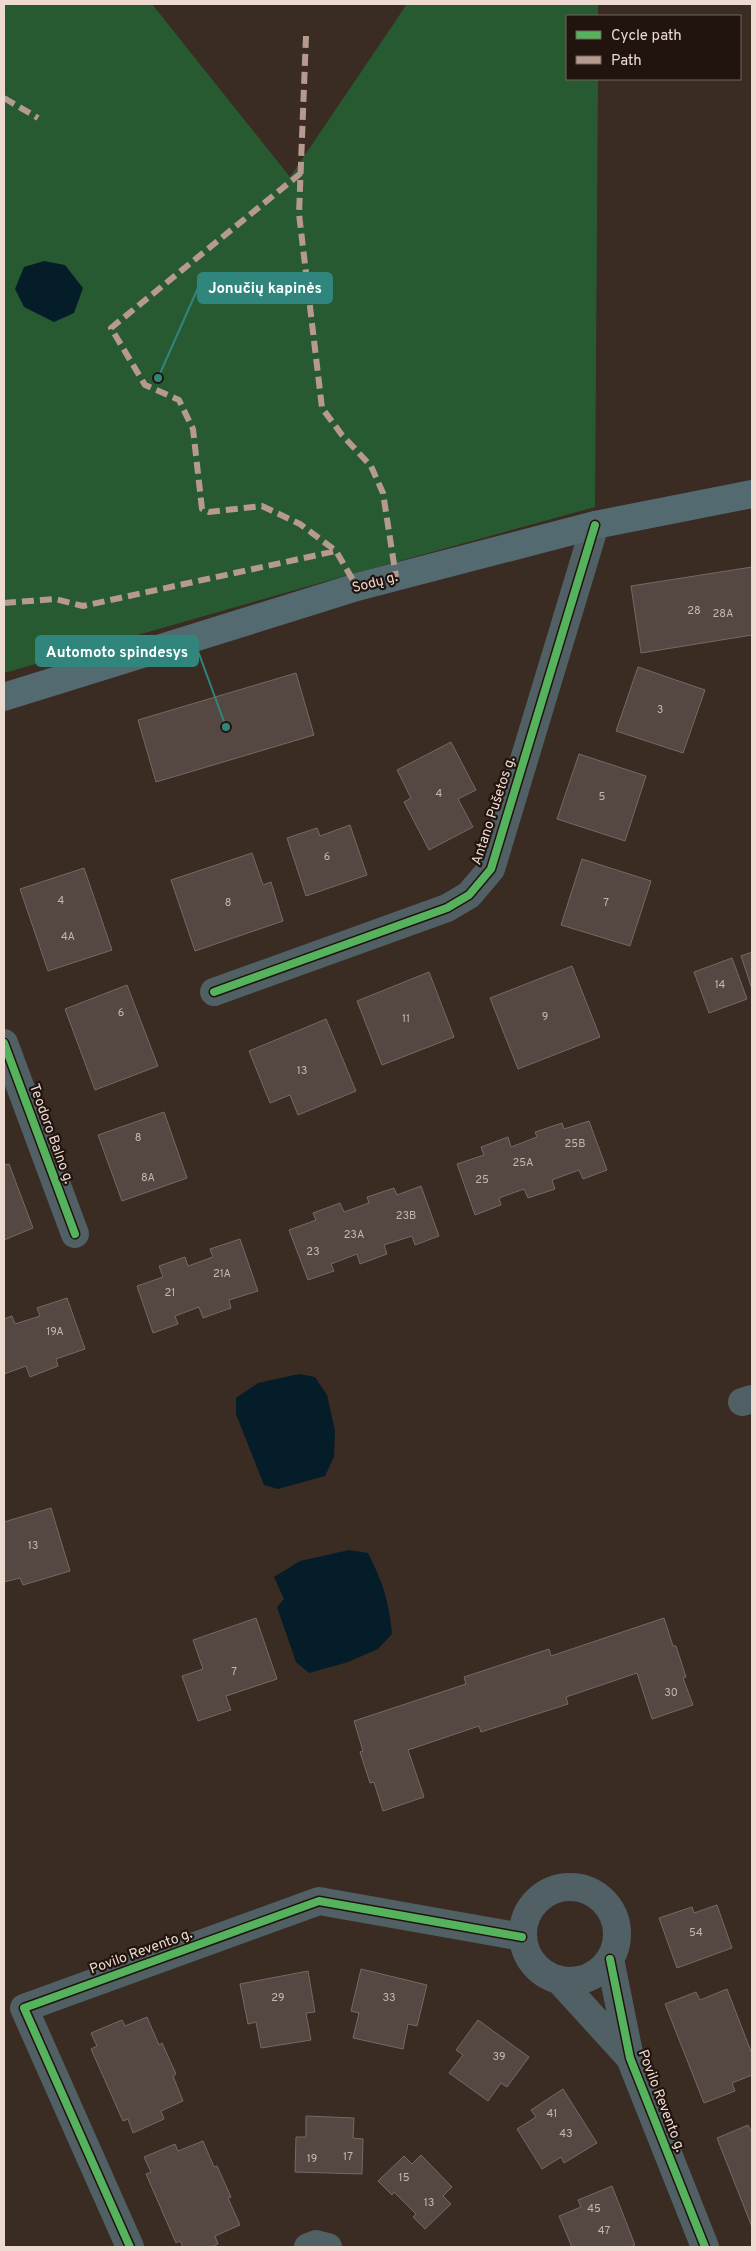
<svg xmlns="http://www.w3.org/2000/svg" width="756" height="2251" font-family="Overpass,sans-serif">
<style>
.green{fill:#285a32}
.water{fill:#051d28}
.building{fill:#554843;stroke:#766964}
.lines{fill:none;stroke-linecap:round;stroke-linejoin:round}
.minor{stroke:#506065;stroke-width:28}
.major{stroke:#536a71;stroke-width:28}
.quiet{stroke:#b69a8f;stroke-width:6;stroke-dasharray:12 6;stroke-linecap:butt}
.cycleway-casing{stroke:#21140e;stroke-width:11}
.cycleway{stroke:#56b35d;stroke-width:8}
.labels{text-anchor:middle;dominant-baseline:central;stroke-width:4.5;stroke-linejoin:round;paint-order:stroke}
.number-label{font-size:11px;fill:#c7b6ae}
.street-label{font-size:14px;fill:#eddbd2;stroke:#21140e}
.leader{fill:none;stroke:#30857d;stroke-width:2}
.callout-dot{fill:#30857d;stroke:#21140e;stroke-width:2}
.callout{fill:#30857d;stroke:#30857d;stroke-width:2}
.callout-label{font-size:15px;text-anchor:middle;font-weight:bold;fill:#fff}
</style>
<rect width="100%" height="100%" fill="#3a2b23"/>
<!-- green -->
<path class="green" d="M4,4H152L290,177L407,4H598V16H567V79H598L595,507L334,579L4,673Z"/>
<!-- water -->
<path class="water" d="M44,261L65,265L83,288L74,313L54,322L24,307L15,289L24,267Z
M299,1374L315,1377L327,1395L335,1431L334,1457L325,1476L278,1489L264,1485L236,1414V1398L258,1383Z
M349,1550L368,1553C383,1583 389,1601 392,1634L378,1649L348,1662L309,1673L296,1662L277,1607L284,1599L274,1577L300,1561Z"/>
<!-- building -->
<path class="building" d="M752,567V635L641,653L631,586Z
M638,667L705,690L683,753L616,731Z
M296,673L314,735L156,782L138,720Z
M451,742L476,790L458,799L473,827L429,850L404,802L411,798L397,770Z
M579,754L646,776L625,841L557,819Z
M350,825L367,875L306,896L287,838L317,828L320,836Z
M252,853L263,885L271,882L283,921L195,951L171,880Z
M582,859L651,881L630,946L561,925Z
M84,868L112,950L48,971L20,889Z
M752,952V989L741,956Z
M732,958L747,999L709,1013L694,972Z
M572,966L600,1037L518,1069L490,998Z
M429,972L454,1037L382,1065L357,1001Z
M127,985L158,1066L95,1090L65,1009Z
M326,1019L356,1091L298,1115L290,1095L270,1103L249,1051Z
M164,1112L187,1178L122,1201L98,1135Z
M589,1121L607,1170L583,1179L579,1170L552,1180L555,1189L528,1198L524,1189L499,1198L501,1205L475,1215L457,1164L484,1155L481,1147L508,1137L511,1147L537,1137L535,1132L562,1123L564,1129Z
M9,1164L33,1228L4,1240V1165Z
M421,1186L439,1236L415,1245L412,1236L384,1245L387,1254L360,1264L357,1254L331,1264L334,1271L308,1280L289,1230L316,1220L313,1213L340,1203L344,1212L369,1203L367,1197L394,1188L397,1195Z
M240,1239L258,1291L229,1300L231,1308L203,1318L199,1307L175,1316L178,1324L153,1333L137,1286L163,1277L159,1266L185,1257L188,1266L213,1257L210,1249Z
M67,1298L85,1349L56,1359L58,1366L30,1377L26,1366L4,1374V1319L12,1316L15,1324L40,1316L37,1308Z
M51,1508L70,1571L23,1585L20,1578L4,1582V1522Z
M256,1618L277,1679L226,1696L231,1710L198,1721L182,1676L203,1669L193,1640Z
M664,1618L673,1646H676L686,1677L683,1678L693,1705L652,1719L637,1673L566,1697L568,1704L481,1732L479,1726L408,1750L424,1797L383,1811L374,1782L370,1783L360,1752L363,1751L354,1721L466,1684L464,1677L549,1649L551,1656Z
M717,1905L732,1948L677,1968L659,1918L692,1907L694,1913Z
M361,1969L427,1985L417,2026L408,2024L403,2049L353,2038L359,2013L351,2011Z
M308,1971L315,2012L306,2013L311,2040L261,2048L256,2022L248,2024L240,1984Z
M727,1989L752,2054V2075L732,2083L735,2091L704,2103L665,2004L696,1992L700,2000Z
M147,2017L159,2045L162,2043L176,2074L173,2076L183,2101L161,2111L164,2119L133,2133L128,2119L123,2121L91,2049L97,2046L91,2033L122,2020L125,2026Z
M478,2020L529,2057L507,2087L501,2083L488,2101L449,2073L463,2055L456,2050Z
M563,2089L597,2143L564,2163L561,2157L542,2169L517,2129L536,2117L531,2110Z
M306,2116L354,2118L353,2138L363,2139L362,2174L295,2172L296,2137H306Z
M748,2125L752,2133V2227L717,2138Z
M203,2141L214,2167L217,2166L231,2197L228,2198L240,2225L215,2236L218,2244L211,2247H183L180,2241L176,2243L146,2174L151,2172L144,2157L175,2144L178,2151Z
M421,2155L452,2187L443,2196L451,2204L425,2229L413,2217L416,2214L394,2192L392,2195L378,2181L404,2156L412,2164Z
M612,2186L635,2245L629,2247H572L559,2216L581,2207L578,2200Z"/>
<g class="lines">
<!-- minor -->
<path class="minor" d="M214,992L447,908L469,895L491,869L595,525
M4,1043L75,1234
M742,1402L752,1399
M523 1934a47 47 0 1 1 94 0a47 47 0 1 1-94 0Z
M610,1959L630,2058L705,2247
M558,1979L630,2058
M130,2247L24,2008L319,1901L522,1937
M308,2247L316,2244L328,2247"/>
<!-- major -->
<path class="major" d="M4,697L357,587L595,525L752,494"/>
<!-- quiet -->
<path class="quiet" d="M306,36L299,214L322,408L342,435L371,466L383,493L396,577
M4,98L38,118
M301,173L111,328L145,385L179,400L193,429L202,509L209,512L262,506L300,524L336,551L357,587
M4,603L55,599L83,606L336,551"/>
<!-- cycleway casing -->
<g class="cycleway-casing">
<path id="cycleway" d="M214,992L447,908L469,895L491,869L595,525
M4,1043L75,1234
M610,1959L630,2058L705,2247
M130,2247L24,2008L319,1901L522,1937"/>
</g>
<!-- cycleway -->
<use href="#cycleway" class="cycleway"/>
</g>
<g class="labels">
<!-- number labels -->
<g class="number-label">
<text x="694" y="611">28</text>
<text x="723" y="614">28A</text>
<text x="660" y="710">3</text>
<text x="439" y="794">4</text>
<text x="602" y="797">5</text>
<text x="327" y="857">6</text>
<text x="61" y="901">4</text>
<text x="228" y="903">8</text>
<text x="606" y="903">7</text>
<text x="68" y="937">4A</text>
<text x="720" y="985">14</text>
<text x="121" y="1013">6</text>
<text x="545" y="1017">9</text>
<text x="406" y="1019">11</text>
<text x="302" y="1071">13</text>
<text x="138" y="1138">8</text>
<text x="575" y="1144">25B</text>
<text x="523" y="1163">25A</text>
<text x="148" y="1178">8A</text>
<text x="482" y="1180">25</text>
<text x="406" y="1216">23B</text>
<text x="354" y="1235">23A</text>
<text x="313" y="1252">23</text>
<text x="222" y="1274">21A</text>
<text x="170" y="1293">21</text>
<text x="55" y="1332">19A</text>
<text x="33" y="1546">13</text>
<text x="234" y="1672">7</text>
<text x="671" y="1693">30</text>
<text x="696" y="1933">54</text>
<text x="278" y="1998">29</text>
<text x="389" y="1998">33</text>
<text x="499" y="2057">39</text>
<text x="552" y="2114">41</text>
<text x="566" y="2134">43</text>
<text x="348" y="2157">17</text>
<text x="312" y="2159">19</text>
<text x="404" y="2178">15</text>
<text x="429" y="2203">13</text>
<text x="594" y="2209">45</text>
<text x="604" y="2231">47</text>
</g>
<!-- street labels -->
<g class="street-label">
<text transform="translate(375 583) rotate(-15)">Sodų g.</text>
<text transform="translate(494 811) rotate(-72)">Antano Pušetos g.</text>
<text transform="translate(51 1134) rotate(70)">Teodoro Balno g.</text>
<text transform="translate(141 1952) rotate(-20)">Povilo Revento g.</text>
<text transform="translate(661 2101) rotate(69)">Povilo Revento g.</text>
</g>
</g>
<!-- callouts -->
<path class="leader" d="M158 378L198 288M226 727L198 651"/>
<g class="callout-dot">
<circle cx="158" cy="378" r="5"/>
<circle cx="226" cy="727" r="5"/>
</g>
<g class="callout">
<rect x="198" y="273" width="134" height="30" rx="5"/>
<rect x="36" y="636" width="162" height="30" rx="5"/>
</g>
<g class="callout-label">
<text x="265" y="293">Jonučių kapinės</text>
<text x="117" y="657">Automoto spindesys</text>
</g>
<!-- border -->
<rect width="756" height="2251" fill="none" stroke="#eddbd2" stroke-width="10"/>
<!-- legend -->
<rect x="566" y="15" width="175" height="65" fill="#21140e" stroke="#73645c"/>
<rect x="576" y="31" width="25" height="8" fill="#56b35d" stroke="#73645c"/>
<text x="611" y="40" font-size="15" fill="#eddbd2">Cycle path</text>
<rect x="576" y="56" width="25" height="8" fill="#b69a8f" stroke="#73645c"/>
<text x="611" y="65" font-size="15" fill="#eddbd2">Path</text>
</svg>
